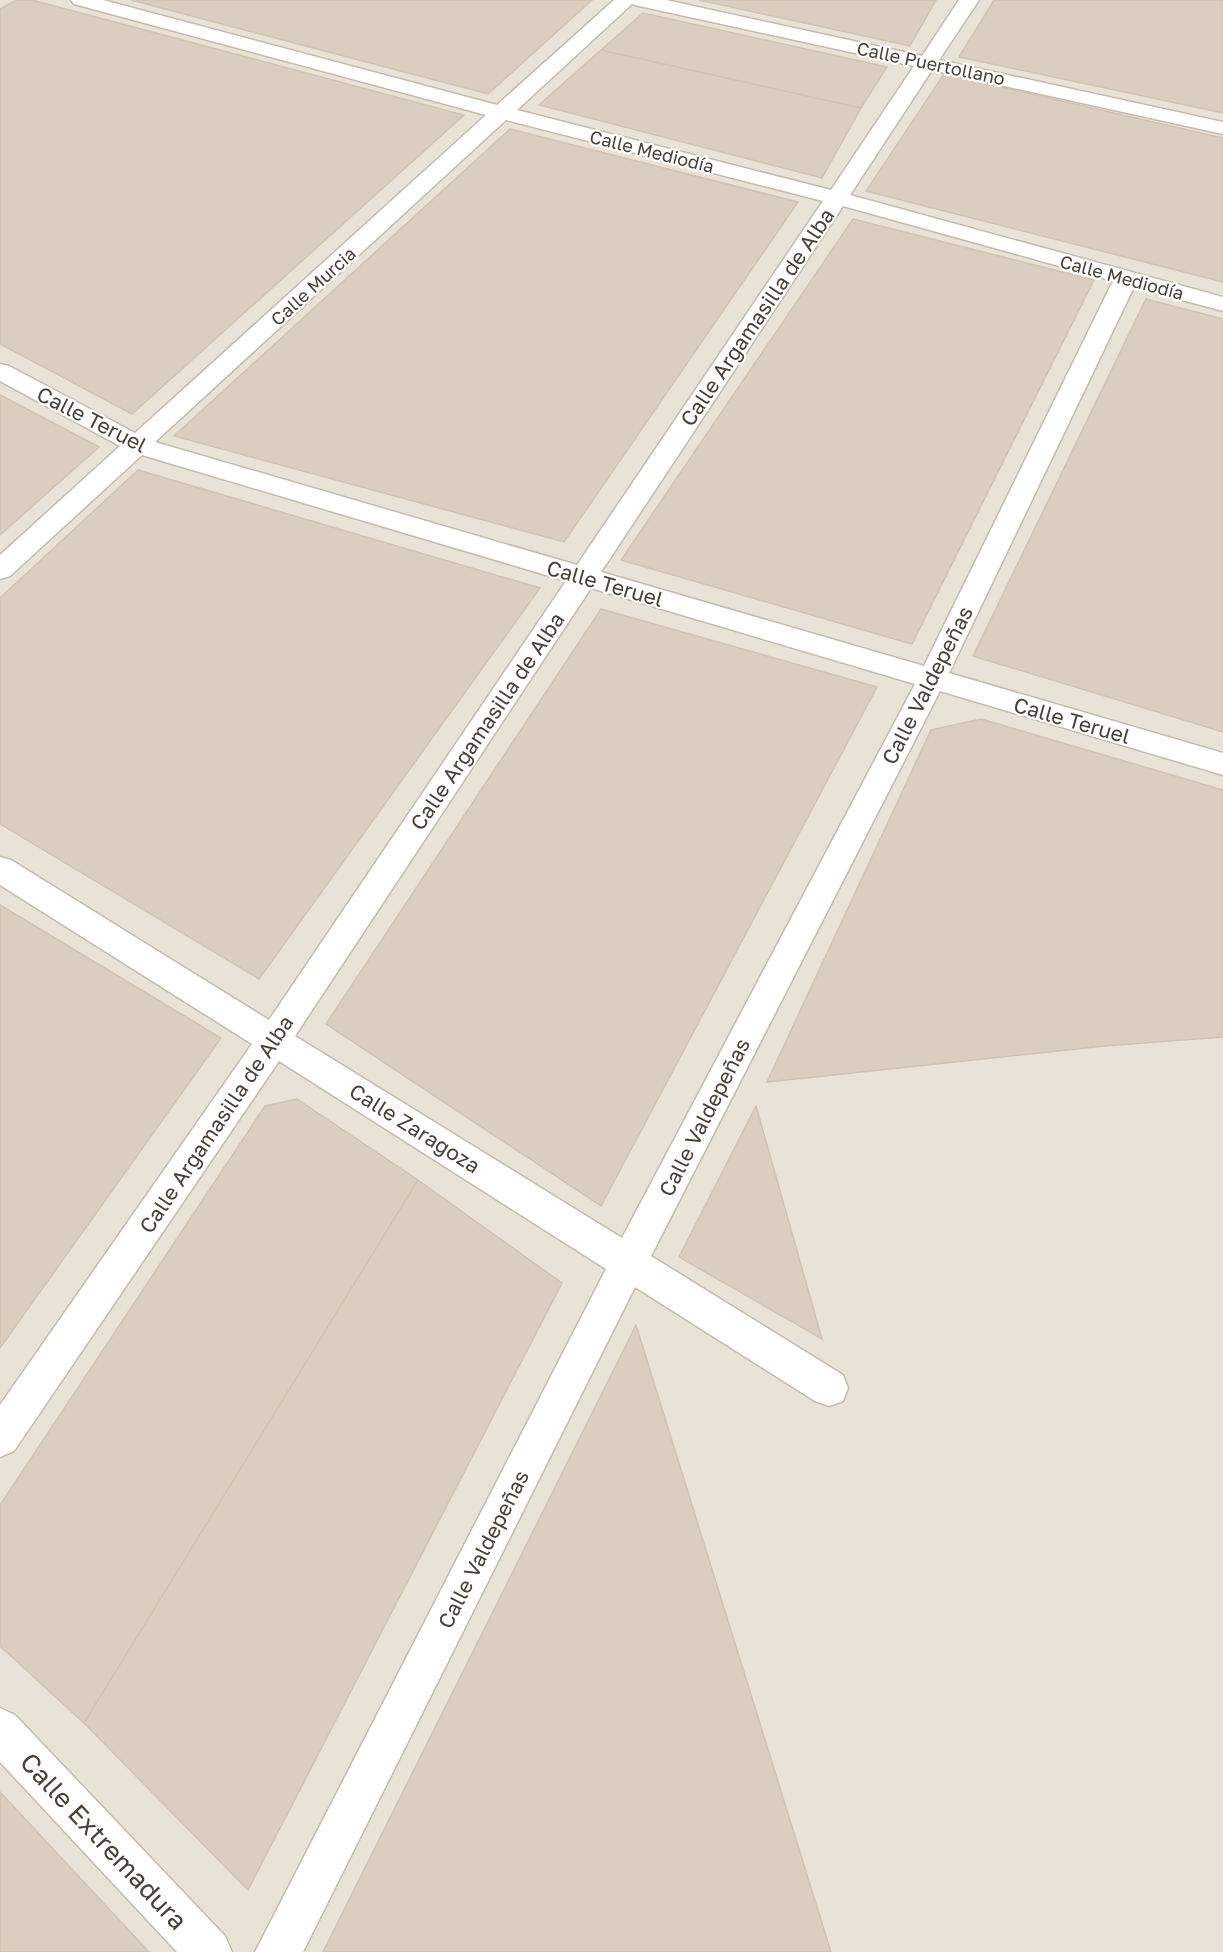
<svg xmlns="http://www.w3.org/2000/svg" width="1223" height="1952" font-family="'Golos Text',sans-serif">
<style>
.residential{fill:#e9e2d6}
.building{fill:#dacec0;stroke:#d2c3b0;stroke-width:1.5}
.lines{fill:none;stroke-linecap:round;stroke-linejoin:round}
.street-casing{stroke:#c4baad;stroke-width:3}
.street{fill:#fff;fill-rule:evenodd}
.labels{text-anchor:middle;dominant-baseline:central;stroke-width:4.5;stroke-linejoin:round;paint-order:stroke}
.far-street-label{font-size:18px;fill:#484036;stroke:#fff}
.street-label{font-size:21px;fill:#484036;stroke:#fff}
.near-street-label{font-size:26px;fill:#484036;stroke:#fff}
</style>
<rect width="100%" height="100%" fill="#f5f0e8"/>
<!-- residential -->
<path class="residential" d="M0,0H1223V1952H0Z"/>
<!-- building -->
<path class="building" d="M17,0H32L464,115L132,414L0,344V9Z
M131,0H592L488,94Z
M699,0H936L910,46Z
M994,0H1223V113L959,57Z
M643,13L887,67L861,108L601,50Z
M601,50L861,108L822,178L539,105Z
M944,74L1223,138V282L866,191Z
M510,129L798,202L564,542L174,436Z
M853,219L1094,280L912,644L621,560Z
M1146,299L1223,319V732L973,656Z
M0,395L99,447L0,535Z
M138,470L540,588L259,979L0,824V598Z
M601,609L877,687L601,1206L326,1024Z
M981,719L1223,790V1037L1104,1046L767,1082L931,730Z
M0,905L221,1038L0,1348Z
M297,1099L418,1180L84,1723L0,1646V1505L265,1106Z
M756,1106L822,1339L679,1257Z
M418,1180L562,1283L248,1890L84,1723Z
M636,1325L831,1952H323Z
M0,1792L149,1952H0Z"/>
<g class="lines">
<!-- street casing -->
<g class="street-casing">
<path id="street" d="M71,0H103L497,105L614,0H666L922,56L959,0H979L939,60L1223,122V134L932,70L850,195L1223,297V311L1134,287L949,673L1223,753V775L940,691L651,1256L843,1375L848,1388L843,1401L829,1406L815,1401L635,1287L303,1952H255L606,1269L279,1061L14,1451L0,1457V1405L252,1044L0,885V857L11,860L269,1020L566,581L142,455L10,576L0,579V555L120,446L0,381V364L9,366L135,433L486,115L74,4ZM632,4L639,6L914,66L831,190L517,110ZM506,120L823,201L577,565L155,442ZM843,206L1113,281L924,666L601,572ZM591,588L915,684L622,1238L295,1036Z
M0,1708L15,1715L225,1936L232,1952H177L0,1762Z"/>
</g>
<!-- street -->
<use href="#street" class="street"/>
</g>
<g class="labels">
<!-- far-street labels -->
<g class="far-street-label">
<text transform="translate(931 63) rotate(12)">Calle Puertollano</text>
<text transform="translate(652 151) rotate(14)">Calle Mediodía</text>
<text transform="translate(1122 277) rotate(15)">Calle Mediodía</text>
<text transform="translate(313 286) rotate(-42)">Calle Murcia</text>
</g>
<!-- street labels -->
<g class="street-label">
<text transform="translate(757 317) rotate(-56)">Calle Argamasilla de Alba</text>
<text transform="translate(92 419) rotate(27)">Calle Teruel</text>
<text transform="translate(605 583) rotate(16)">Calle Teruel</text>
<text transform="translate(927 685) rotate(-63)">Calle Valdepeñas</text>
<text transform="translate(1072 720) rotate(16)">Calle Teruel</text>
<text transform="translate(487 721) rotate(-56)">Calle Argamasilla de Alba</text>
<text transform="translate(704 1117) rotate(-63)">Calle Valdepeñas</text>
<text transform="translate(216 1124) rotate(-56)">Calle Argamasilla de Alba</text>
<text transform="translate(415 1128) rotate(32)">Calle Zaragoza</text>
<text transform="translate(483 1549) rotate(-63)">Calle Valdepeñas</text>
</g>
<!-- near-street labels -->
<g class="near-street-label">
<text transform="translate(104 1841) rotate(47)">Calle Extremadura</text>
</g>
</g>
</svg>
